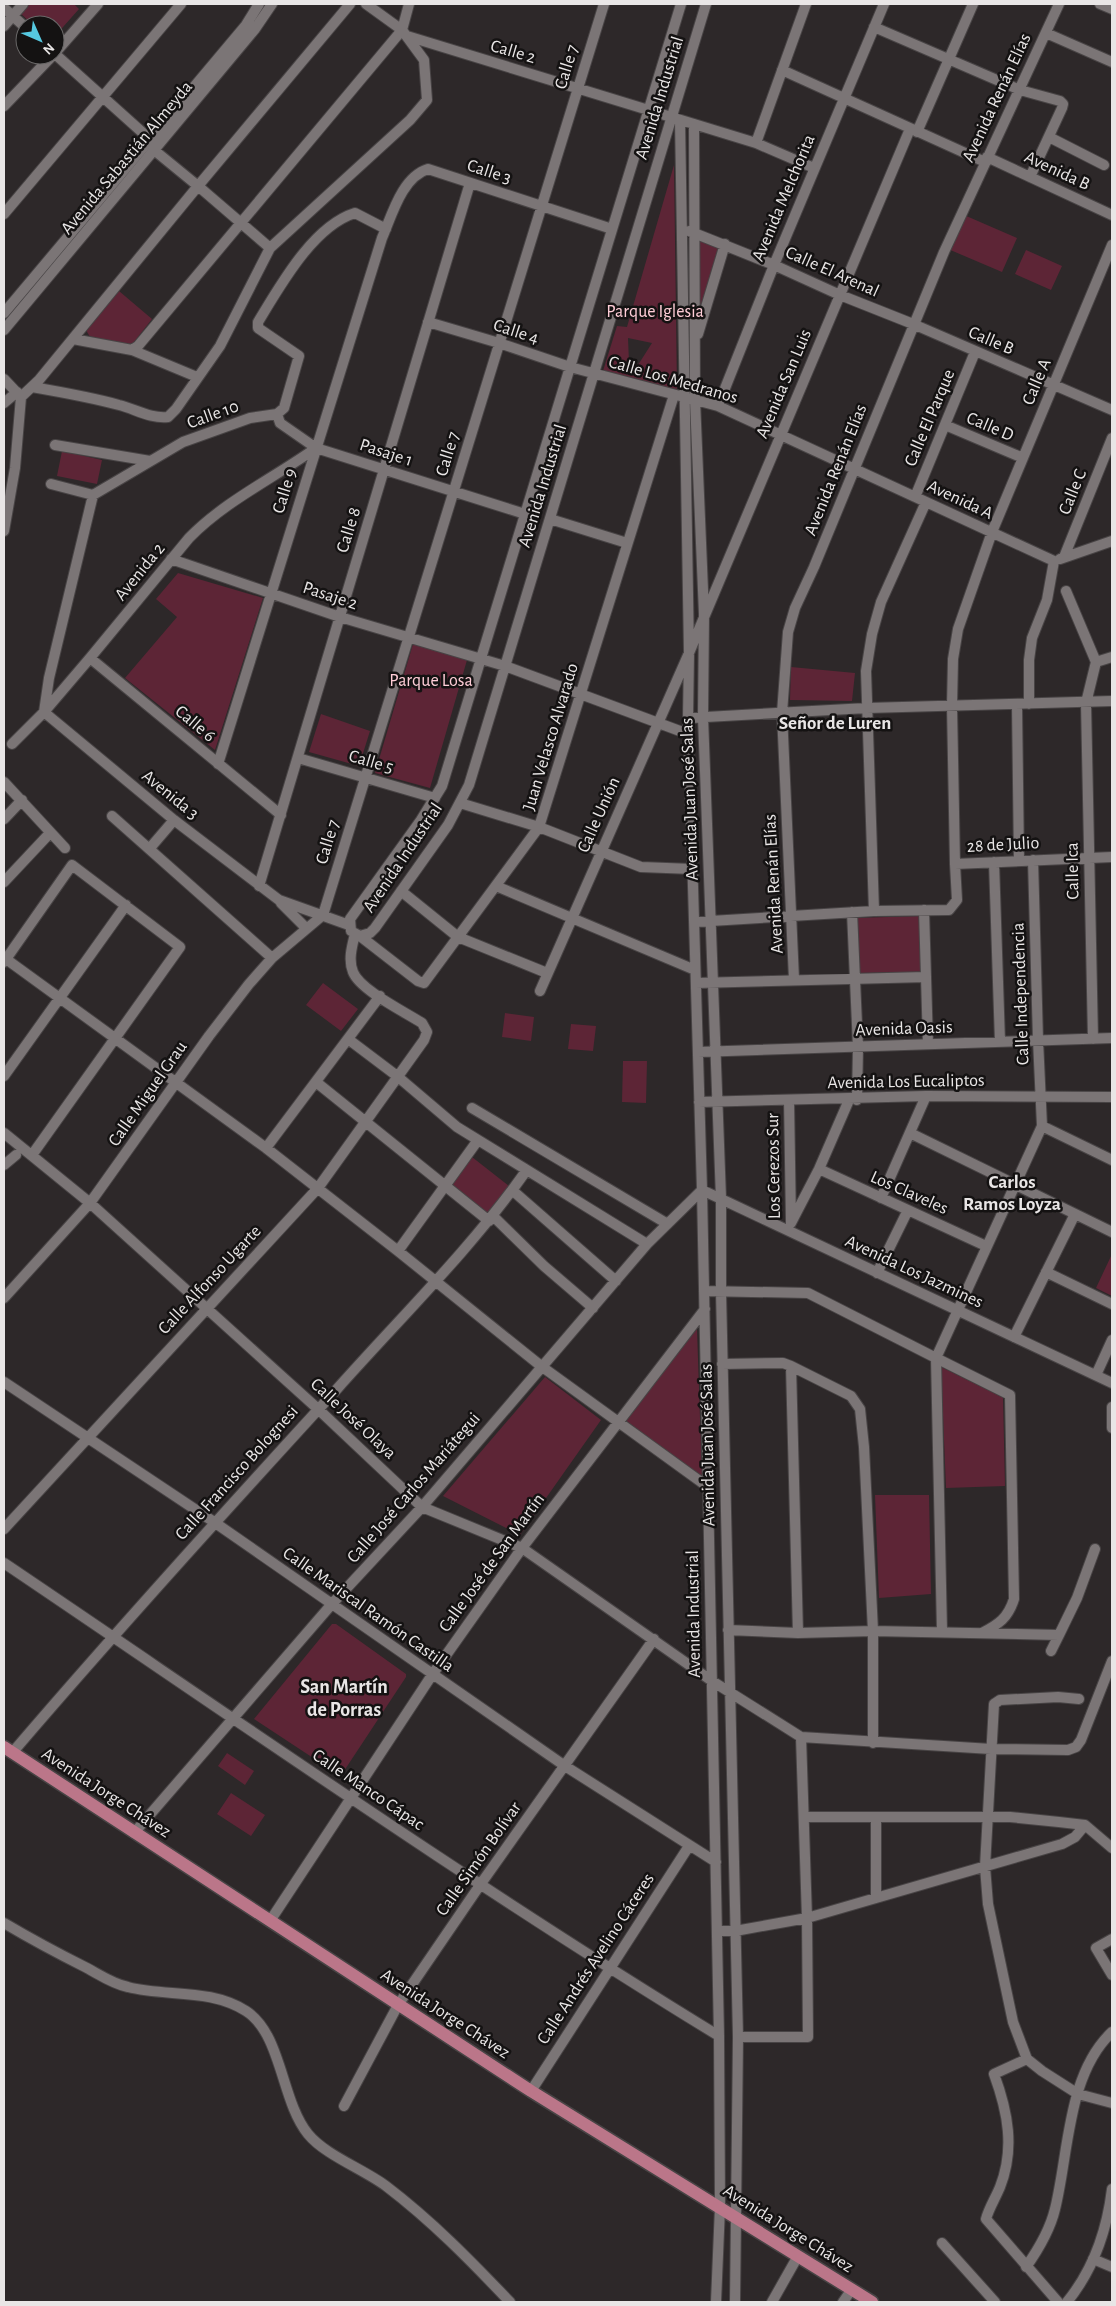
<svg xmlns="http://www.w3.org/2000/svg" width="1116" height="2306" font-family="'Alegreya Sans',sans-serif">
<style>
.green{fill:#5d2536;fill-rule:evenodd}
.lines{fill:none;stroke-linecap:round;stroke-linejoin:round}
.minor-casing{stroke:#484445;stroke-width:12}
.major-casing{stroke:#484445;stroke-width:15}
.minor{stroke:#7b7576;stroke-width:10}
.major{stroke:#bb7689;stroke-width:12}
.labels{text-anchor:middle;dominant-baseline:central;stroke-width:5;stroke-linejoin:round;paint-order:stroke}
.street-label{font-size:18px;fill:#e9e6e6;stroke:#141212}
.park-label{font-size:18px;fill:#ffcdd7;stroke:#141212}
.neighbourhood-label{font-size:19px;font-weight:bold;fill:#e9e6e6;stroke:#141212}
.quarter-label{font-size:20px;font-weight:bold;fill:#e9e6e6;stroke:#141212}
</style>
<rect width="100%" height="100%" fill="#2d2829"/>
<!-- green -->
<path class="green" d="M26,4H74L79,9L55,36V25H33L19,12Z
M674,165L677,390L603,371L617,326L627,327ZM628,338L652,343L638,365L629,362Z
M964,215L1017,238L1002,272L948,249Z
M697,237L720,244L697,329Z
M1026,250L1062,266L1051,290L1015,274Z
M119,291L152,319L130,347L90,337L86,330Z
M62,451L102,460L97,484L57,476Z
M178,573L263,598L215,750L125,678L177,617L156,599Z
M413,644L467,660L430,788L375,773Z
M791,667L855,673L852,701L790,700Z
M321,714L370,731L359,766L309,752Z
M921,916L922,972L856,973L855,918Z
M323,983L358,1009L341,1031L306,1005Z
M505,1013L534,1017L531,1041L502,1037Z
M571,1024L596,1026L593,1051L568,1049Z
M623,1061H647L646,1103L622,1102Z
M472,1157L509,1186L488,1215L451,1185Z
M1112,1254V1296L1096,1288Z
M697,1329L702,1478L624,1421Z
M941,1367L1003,1397L1005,1486L946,1488Z
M545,1377L601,1420L520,1535L443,1496Z
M875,1495H929L931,1594L879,1598Z
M332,1624H336L406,1674V1677L342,1774L339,1775L254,1719Z
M227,1753L254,1771L245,1785L218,1766Z
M231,1793L265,1815L251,1836L217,1814Z"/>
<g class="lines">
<!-- minor casing -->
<g class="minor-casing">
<path id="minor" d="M681,4L442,786L421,820L350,919L351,931L360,936L370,933L375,928L448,825L469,785L706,4
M1100,4L1112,9
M4,8L25,27
M4,26L23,4
M874,27L1020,90L1060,101L1063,104L1062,108L1030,177
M1046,33L1112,62
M407,36L756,143L814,168
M55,53L98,4
M55,54L153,142
M782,70L985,162
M4,106L53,55
M680,120L689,653L688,718L702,1190L719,2036L720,2207L716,2302
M694,124L695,400L704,614L703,717L721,1198
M917,132L973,4
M1049,137L1104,165
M756,143L806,4
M987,157L1112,215
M4,214L181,4
M689,231L774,265L840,295L913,324L1112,410
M270,248L198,186L350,4
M4,313L246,25L259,4
M428,322L499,343L570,367L718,406L1054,561
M4,330L255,29L272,4
M698,334L725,244
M73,339L132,350L138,346L402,30L409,4
M132,350L197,377
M4,379L21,397L15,468L4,531
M32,387C61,392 90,397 119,405C135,409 151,419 168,417L176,409L220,346L270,248L410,120L427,100L424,60L402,30L366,4
M21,397L39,380L198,186L154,150
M4,403L17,392
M718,406L774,265L884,4
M277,414L280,423L316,448L525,514
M945,425L1023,458
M55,445L150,461
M51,484L93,495
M915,497L975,352
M550,519L627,543
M1064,557L1112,438
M171,559L340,617L505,666L688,734
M1060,559L1112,541
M1066,591L1096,662L1112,657
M90,658L281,815
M1029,704V660L1032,638L1047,600L1054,561
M1017,705L1019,861
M688,718L867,708L1112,701
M12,744L44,712L90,658L189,538C225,501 274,478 316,448
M298,758L435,798
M218,764L382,238C392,215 402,177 428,169L612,229
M4,782L65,848
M460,803L539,827L641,867L692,869
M112,816L272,958
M4,819L22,800
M150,848L174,820
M994,862L1000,1042
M955,864L1112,857
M4,882L50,833
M259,886L470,183
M496,886L695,970
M401,891L458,937L547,973
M281,903L306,928
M924,910L928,1044
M874,911L866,671L872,634L881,602L926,502
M852,912L858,1047L857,1100
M323,915L604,4
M694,922L874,911L949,910L957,900L955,864L952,706L953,659L958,629L992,532L1112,245
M349,925L279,900L174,820L44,712L49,678L93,495L183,442L250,418L277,414L284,408L299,356L258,328V322C280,286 313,226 355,213L386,229
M360,936L418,981L424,983L539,827L674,395
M6,959L266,1148L398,1251L541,1366L708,1487
M4,962L72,865L180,947L32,1155
M794,979L782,713L788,632L795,608L814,567L944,252L1059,4
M696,983L926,977
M540,991L689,653L910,129
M348,1039L397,1076L457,1127L647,1244
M1093,1039L1086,703L1096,662
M698,1052L1112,1038
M4,1076L126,905
M316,1082L489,1221
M789,1100L791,1223
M699,1102L926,1096L1112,1097
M472,1108L666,1223
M1042,1126L1112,1160
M4,1133L90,1203L318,1409L422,1507L522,1548L712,1681L801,1737L991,1749L1068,1750L1076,1747L1081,1740L1112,1661
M910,1133L1112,1232
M266,1148L380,996
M4,1165L16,1155
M819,1169L986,1246
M512,1190L616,1281
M702,1190L1112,1383
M721,1196V1292L738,2037L735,2302
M881,1198L926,1096
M493,1216L544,1266L593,1308
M791,1223L819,1169L849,1100
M398,1251L478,1140
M1046,1272L1112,1304
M877,1273L908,1210
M704,1291L808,1293L936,1358L942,1631
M4,1298L90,1203L209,1036L249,984L272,958L323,915
M1014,1337L1075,1214
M722,1364L783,1363L791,1366L851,1396L860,1409L864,1447L873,1631V1743
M791,1366L798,1633
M1096,1375L1112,1340
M4,1382L214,1522L565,1766L716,1862
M1112,1407V1428
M4,1529L318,1188L424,1040L427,1032L422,1023C405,1012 360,990 353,972C348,960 352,946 355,934
M4,1563C241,1723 475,1887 719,2036
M728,1630L798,1633L873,1631L1059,1635L1077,1598L1095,1549
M982,1633C999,1624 1008,1618 1014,1599L1010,1395L936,1358L1042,1126L1038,1040L1033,860
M1051,1651L1059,1635
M1079,1699L1058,1697L1000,1700L994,1704L985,1867L988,1904L1013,2022L1027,2059L1042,2071L1078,2094L1112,2103
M12,1753C118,1629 227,1509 337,1389C401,1317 470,1250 526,1171
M805,1817H1010L1059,1822L1085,1825L1112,1848
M876,1818V1898
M134,1833L331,1605L422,1507L647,1244L702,1190
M270,1921L432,1675L522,1548L705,1309
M4,1923C31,1939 59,1954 87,1968C100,1975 113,1984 128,1987C166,1997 210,1988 246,2011C282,2034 281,2101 308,2134C325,2155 363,2169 386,2186C432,2221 471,2261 510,2302
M717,1931H735L807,1918L1062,1844L1075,1837L1085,1825
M1112,1939L1096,1948L1112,1975
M738,2037H808L807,1918L801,1737
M1027,2059L994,2074C1008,2112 1015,2149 1000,2187C995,2199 989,2208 986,2219L1058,2302
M531,2091L689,1846
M344,2106L398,2005L480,1885L654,1639
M942,2243L995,2302
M1093,2259L1112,2267
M1026,2267C1038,2250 1050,2230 1055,2209C1069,2153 1067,2074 1112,2032
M772,2302L798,2256
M843,2302L852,2289
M1067,2302C1093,2270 1107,2230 1112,2189"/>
</g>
<!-- major casing -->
<g class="major-casing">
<path id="major" d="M4,1747L531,2091L872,2302"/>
</g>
<!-- minor -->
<use href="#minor" class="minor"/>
<!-- major -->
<use href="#major" class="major"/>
</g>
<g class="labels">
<!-- street labels -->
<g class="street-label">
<text transform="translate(513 52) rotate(16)">Calle 2</text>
<text transform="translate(567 67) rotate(-73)">Calle 7</text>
<text transform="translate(660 98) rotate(-73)">Avenida Industrial</text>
<text transform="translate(997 98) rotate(-65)">Avenida Renán Elías</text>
<text transform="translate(127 158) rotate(-50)">Avenida Sabastián Almeyda</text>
<text transform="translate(1057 171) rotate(25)">Avenida B</text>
<text transform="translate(489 172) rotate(18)">Calle 3</text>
<text transform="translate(784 198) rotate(-67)">Avenida Melchorita</text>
<text transform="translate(832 272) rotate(24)">Calle El Arenal</text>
<text transform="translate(516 332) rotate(18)">Calle 4</text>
<text transform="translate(991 341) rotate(23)">Calle B</text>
<text transform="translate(673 380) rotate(16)">Calle Los Medranos</text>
<text transform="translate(1037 382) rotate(-67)">Calle A</text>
<text transform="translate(784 384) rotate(-67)">Avenida San Luis</text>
<text transform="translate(213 415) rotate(-20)">Calle 10</text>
<text transform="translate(930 418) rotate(-67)">Calle El Parque</text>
<text transform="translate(990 427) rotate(23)">Calle D</text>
<text transform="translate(386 453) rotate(18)">Pasaje 1</text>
<text transform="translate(448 454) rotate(-73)">Calle 7</text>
<text transform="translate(836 470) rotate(-68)">Avenida Renán Elías</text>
<text transform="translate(543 486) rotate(-73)">Avenida Industrial</text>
<text transform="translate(285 491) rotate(-73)">Calle 9</text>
<text transform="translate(1073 492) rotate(-68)">Calle C</text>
<text transform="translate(960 500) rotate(25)">Avenida A</text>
<text transform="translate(349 530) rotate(-73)">Calle 8</text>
<text transform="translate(140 572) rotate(-51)">Avenida 2</text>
<text transform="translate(330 596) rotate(18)">Pasaje 2</text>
<text transform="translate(195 724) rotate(40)">Calle 6</text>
<text transform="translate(551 737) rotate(-73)">Juan Velasco Alvarado</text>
<text transform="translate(371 762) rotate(16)">Calle 5</text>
<text transform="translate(170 795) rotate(39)">Avenida 3</text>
<text transform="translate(690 799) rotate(-92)">Avenida Juan José Salas</text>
<text transform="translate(599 815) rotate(-66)">Calle Unión</text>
<text transform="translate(328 842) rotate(-73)">Calle 7</text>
<text transform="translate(1003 845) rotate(-3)">28 de Julio</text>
<text transform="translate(403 858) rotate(-56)">Avenida Industrial</text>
<text transform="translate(1073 871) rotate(-91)">Calle Ica</text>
<text transform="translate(774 884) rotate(-93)">Avenida Renán Elías</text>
<text transform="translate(1021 994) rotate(-92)">Calle Independencia</text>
<text transform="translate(904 1029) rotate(-2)">Avenida Oasis</text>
<text transform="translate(906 1082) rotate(-1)">Avenida Los Eucaliptos</text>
<text transform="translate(148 1094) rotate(-55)">Calle Miguel Grau</text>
<text transform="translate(774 1166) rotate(-91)">Los Cerezos Sur</text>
<text transform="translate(909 1193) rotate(24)">Los Claveles</text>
<text transform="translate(914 1272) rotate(25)">Avenida Los Jazmines</text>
<text transform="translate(210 1280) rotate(-47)">Calle Alfonso Ugarte</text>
<text transform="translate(353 1419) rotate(43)">Calle José Olaya</text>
<text transform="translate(708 1445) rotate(-91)">Avenida Juan José Salas</text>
<text transform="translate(237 1473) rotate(-48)">Calle Francisco Bolognesi</text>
<text transform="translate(414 1488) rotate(-49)">Calle José Carlos Mariátegui</text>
<text transform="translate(492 1563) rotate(-54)">Calle José de San Martín</text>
<text transform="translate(368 1610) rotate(35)">Calle Mariscal Ramón Castilla</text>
<text transform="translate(694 1614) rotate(-91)">Avenida Industrial</text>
<text transform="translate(368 1790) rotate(34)">Calle Manco Cápac</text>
<text transform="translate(106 1793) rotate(33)">Avenida Jorge Chávez</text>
<text transform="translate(479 1859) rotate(-55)">Calle Simón Bolívar</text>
<text transform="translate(596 1959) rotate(-57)">Calle Andrés Avelino Cáceres</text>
<text transform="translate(445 2014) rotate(33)">Avenida Jorge Chávez</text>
<text transform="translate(788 2229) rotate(32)">Avenida Jorge Chávez</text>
</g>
<!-- park labels -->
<g class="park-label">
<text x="655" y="312">Parque Iglesia</text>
<text x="431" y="681">Parque Losa</text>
</g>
<!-- neighbourhood labels -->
<g class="neighbourhood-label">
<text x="835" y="723">Señor de Luren</text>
<text x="1012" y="1182">Carlos<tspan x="1012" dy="22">Ramos Loyza</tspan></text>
</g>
<!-- quarter labels -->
<g class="quarter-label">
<text x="344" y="1687">San Martín<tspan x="344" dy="23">de Porras</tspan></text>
</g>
</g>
<!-- border -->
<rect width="1116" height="2306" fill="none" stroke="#e9e6e6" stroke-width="10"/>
<!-- north arrow -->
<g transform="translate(40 40) rotate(135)"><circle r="24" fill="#141212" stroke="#696767"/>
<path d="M0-4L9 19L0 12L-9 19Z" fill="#56c9e1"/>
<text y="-8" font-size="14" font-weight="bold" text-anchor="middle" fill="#e9e6e6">N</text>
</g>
</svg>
